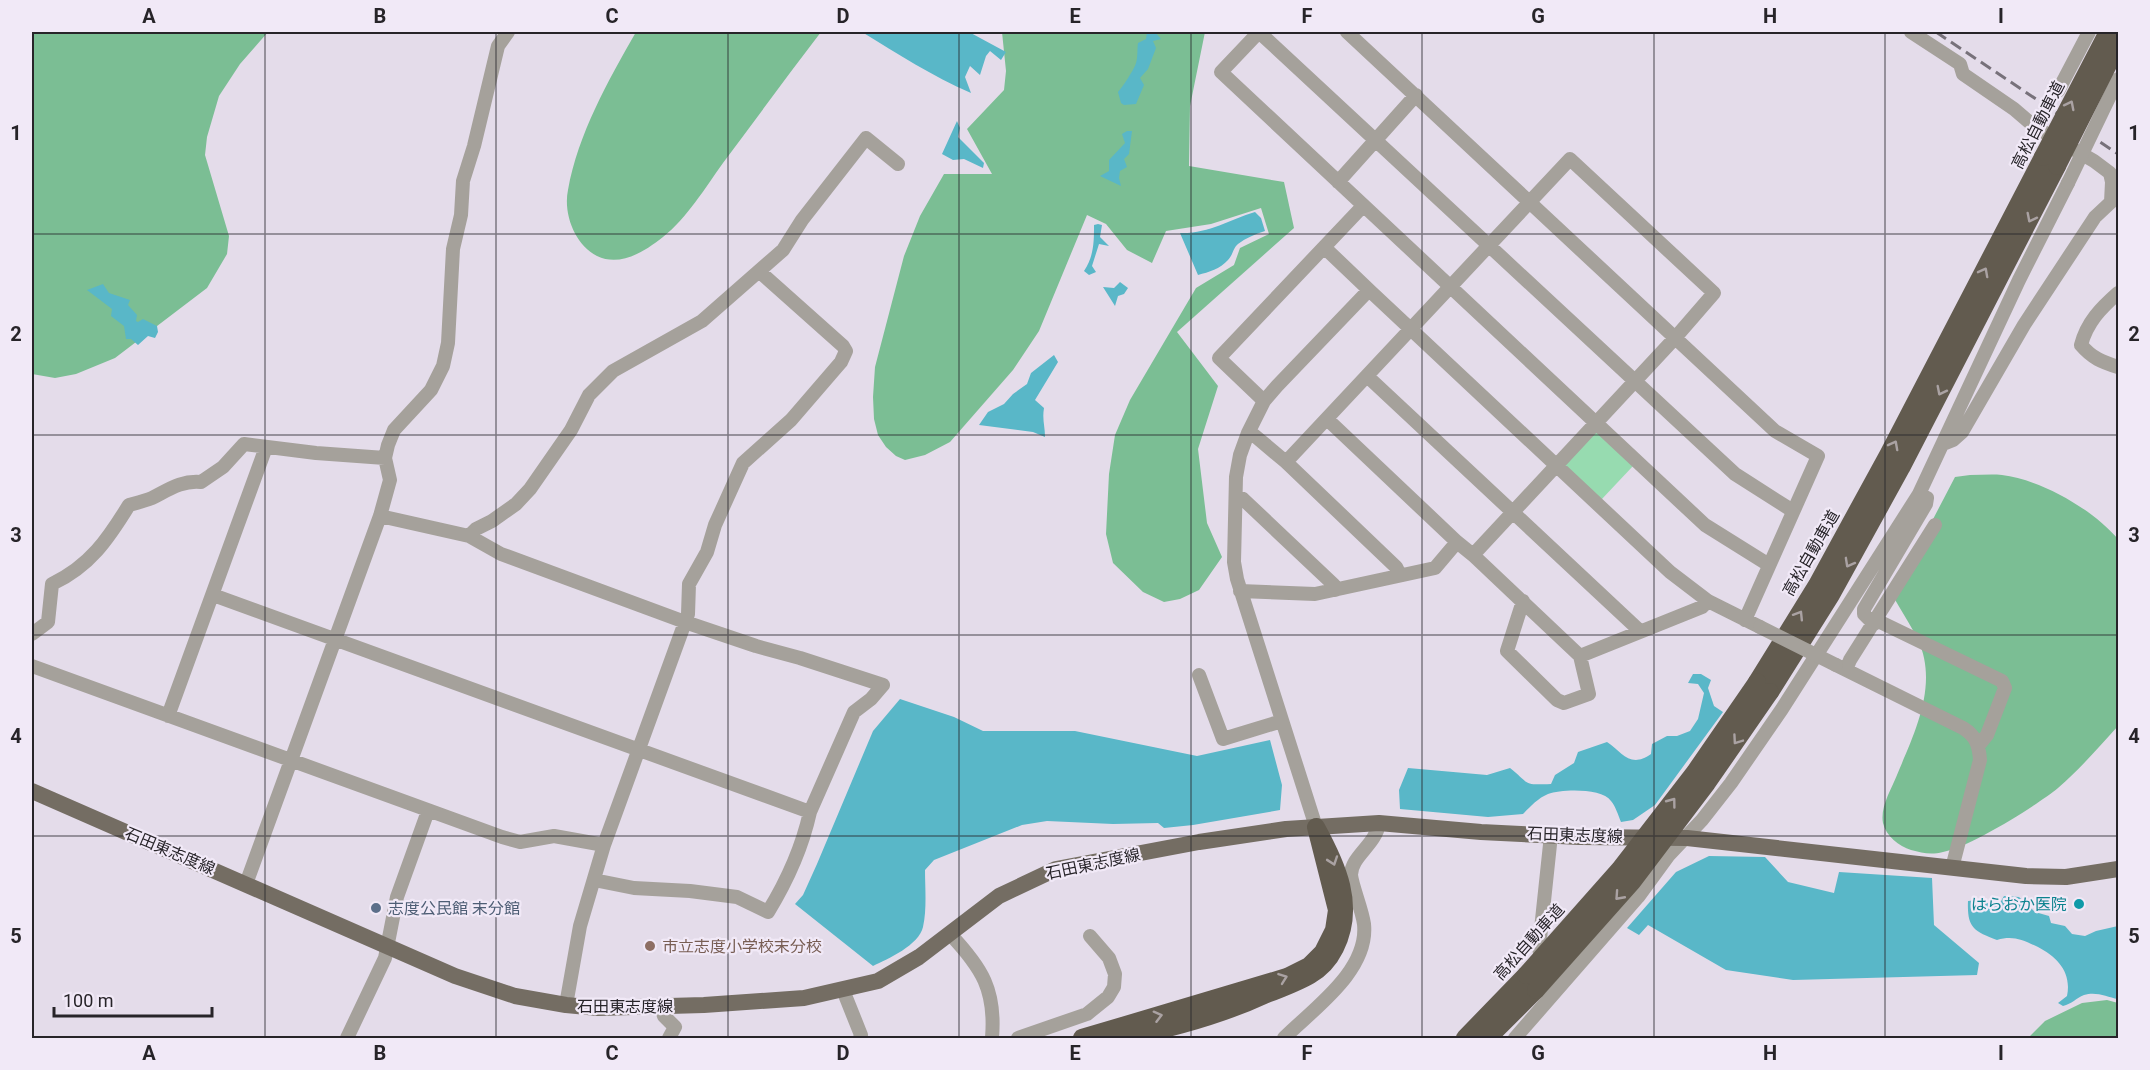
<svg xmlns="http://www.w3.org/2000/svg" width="2150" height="1070" font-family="Roboto,'Noto Sans JP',sans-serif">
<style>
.green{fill:#97dbb0}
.forest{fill:#7bbe94}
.water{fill:#59b7c8}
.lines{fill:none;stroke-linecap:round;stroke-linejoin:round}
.minor{stroke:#a5a19b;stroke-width:14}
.major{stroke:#746d63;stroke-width:16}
.highway{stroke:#625b4f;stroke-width:18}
.rail{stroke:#77717a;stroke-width:3;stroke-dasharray:12 6;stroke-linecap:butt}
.minor-bridge{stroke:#a5a19b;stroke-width:14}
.highway-bridge{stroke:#625b4f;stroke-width:18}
.oneway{stroke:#aaa2a3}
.grid{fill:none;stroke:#272429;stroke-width:1.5;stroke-opacity:0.55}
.culture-dot{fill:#0f9aa8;stroke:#f1e9f7;stroke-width:2}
.service-dot{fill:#5c6f8a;stroke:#f1e9f7;stroke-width:2}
.education-dot{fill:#8d6e63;stroke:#f1e9f7;stroke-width:2}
.labels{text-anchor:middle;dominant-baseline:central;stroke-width:4.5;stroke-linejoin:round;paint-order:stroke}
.street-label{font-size:16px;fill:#272429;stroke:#f1e9f7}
.culture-label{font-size:16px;fill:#0d838f;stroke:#f1e9f7;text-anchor:end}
.service-label{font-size:16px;fill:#4e5e75;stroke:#f1e9f7;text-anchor:start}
.education-label{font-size:16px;fill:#785e54;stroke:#f1e9f7;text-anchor:start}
.neatline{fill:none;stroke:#272429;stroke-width:2}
.grid-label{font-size:20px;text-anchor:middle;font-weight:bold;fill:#272429}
</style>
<rect width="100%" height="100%" fill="#e4dcea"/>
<!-- green -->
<path class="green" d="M1596,431L1633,466L1601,500L1562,467Z"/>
<!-- forest -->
<path class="forest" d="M32,32H268L240,64L219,96L207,137L205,155L229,236L227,254L207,288L115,358L76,374L55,378L32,374Z
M636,32H821C788,75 756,119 723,163C705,188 687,218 663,237C644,252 620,267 597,256C575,245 563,214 568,190C578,134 608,81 636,32Z
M1002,32H1205L1190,106L1189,166L1284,182L1294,228L1177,332L1218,386L1198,449L1207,523L1222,557L1199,590L1180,599L1164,602L1143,592L1113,563L1106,534L1109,474L1115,435L1130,400L1196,288L1234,265L1240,248L1269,234L1261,208L1211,224L1166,231L1152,263L1127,250L1106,224L1087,215L1039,331L1013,370L950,442L925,455L905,460L896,456L886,447L878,435L874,419L873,397L875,367L904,256L920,216L944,174H992L967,129L1004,90L1006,71Z
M1970,475C1981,475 1992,474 2002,475C2042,480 2092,509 2118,539V726C2099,747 2080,769 2058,788C2036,806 1970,847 1943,852C1931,855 1922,853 1911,850C1899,846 1886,836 1883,823C1880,807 1891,790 1897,775C1914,734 1939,685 1918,640C1911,625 1901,611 1893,596L1955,477Z
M2107,1000L2118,1003V1038H2028L2045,1021L2082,1003Z"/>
<!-- water -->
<path class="water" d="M862,32H969L1006,52L1001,60L990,51L986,56L980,75L970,66L965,77L971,93C932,76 898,54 862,32Z
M1147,32H1155L1161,39L1153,41L1156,48L1148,69L1140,78L1144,85L1136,104L1124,105L1121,103L1118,92C1122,88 1135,68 1136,63C1138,57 1137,49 1138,43L1146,39Z
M957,121L960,128L958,137L984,163L983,168L964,159L953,160L942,154Z
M1127,131H1132L1129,154L1124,159L1127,167L1120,171L1119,178L1121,186L1100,176L1109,171V160L1125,143L1122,134Z
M1255,212L1261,218L1265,231C1255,234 1246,238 1238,244C1233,248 1233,255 1228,260C1220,269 1209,272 1198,275L1180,233C1208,234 1229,220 1255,212Z
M1098,224L1102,225L1100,237L1109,246L1099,244L1092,266L1096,272L1089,275L1084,271C1094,256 1094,242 1094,225Z
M1120,282L1128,288L1124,294L1118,296L1115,306L1103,287L1114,288Z
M103,284L109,293L130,300L128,305L137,315L136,321L138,322L143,319L157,326L158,332L155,338L148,336L138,345L131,339H126L124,326L111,316L112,309L87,290Z
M1054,355L1058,362L1035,400L1044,408C1042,419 1045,426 1045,437L1033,432L979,425L988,412L1004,404L1013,394L1027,384L1031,373Z
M1693,674H1701L1711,680L1708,688L1714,706L1723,712L1655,805L1633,820L1621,822C1618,815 1616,807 1611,801C1602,788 1562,789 1548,794C1538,798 1530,807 1523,814L1488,817L1400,809L1399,790L1408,768L1487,775L1510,768C1531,785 1523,785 1551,784L1555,775L1574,763L1578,752L1607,742C1622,752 1630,769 1651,754L1652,744L1667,736H1677L1690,731L1698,719L1704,693L1698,684L1688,683Z
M900,699L954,717L983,731H1075L1197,756L1270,740L1282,785L1280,810L1193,825L1164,828L1158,823L1113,824L1047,821L1022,825L934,860L925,870C925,888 927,909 923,927C919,945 888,959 873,966L795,904L803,895L817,864L873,731Z
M1709,856L1765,857L1788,882L1834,893L1839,872L1932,878L1934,925L1979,963L1977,975L1793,980L1726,970L1648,925L1639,935L1627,928L1676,872Z
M2004,896L2019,897L2035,912L2049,916L2051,923L2065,926L2072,934L2085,936L2096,931L2118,926V999C2107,997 2096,991 2084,995C2076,998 2072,1004 2063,1006L2058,1003L2067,996C2072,972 2057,957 2038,947C2023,940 2013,935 1997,940C1973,931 1967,927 1968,901L1979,900L1990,904L1994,901L2000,903Z"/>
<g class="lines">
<!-- minor -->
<path class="minor" d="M1259,32L1221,72L1705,525L1769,565
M1259,32L1735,474L1793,511
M1347,32L1775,431L1818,456L1745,620
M1911,32L1960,64L1963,74L2014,109L2035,127L2094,161L2110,173L2112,182L2111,202L2095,217L2024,325L1962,432L1953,440L1943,444
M2058,91L2089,32
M1338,182L1416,95
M1325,248L1369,290
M2118,293C2101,308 2087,322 2081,345C2092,358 2102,362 2118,367
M1367,376L1640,631
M1264,401L1219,358L1363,206
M1327,419L1457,542L1473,555L1580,656L1589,694L1564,703L1557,700L1507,651L1523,601
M1248,433L1255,436L1286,462L1396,567L1400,575
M1286,462L1570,159L1714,293L1675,338L1473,555
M1236,496L1243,499L1334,585L1335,590
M380,516L469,536L501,554L685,622L756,646L800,658L883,685L871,699L854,712L810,812C802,848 787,881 768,912L737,897L690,891L634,888L594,880
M469,536L476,529L492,521L516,504L530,489L571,430L589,395L613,371L702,321L783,250L802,220L866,138L898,164
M1240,591L1315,594L1435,568L1457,542
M213,595L810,812
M1876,620L2002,681L2005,688L1987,735L1979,745
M1874,624L1864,614V609L1926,504L1927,498L1919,494
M32,634L48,622L52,584C90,566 108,539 129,505C136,503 144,501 152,498C168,490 182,480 201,482L223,467L244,444L316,453L385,458
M1580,656L1702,607L1708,601
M1836,665L1963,728C1976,736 1979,745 1980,760L1952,868
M32,666L502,837L520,842L554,836L604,845
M1846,670L1850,660L1935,525
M1199,675L1223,739L1282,721
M168,716L266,447
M1316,827L1237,579L1234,562L1236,477L1240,455L1248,433L1264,401L1277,386L1369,290L1670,572L1708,601L1760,627
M246,884L380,516L390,480L385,458L388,445L394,430L431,390L443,366L448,343L453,249L461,215L463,181L474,146L498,46L508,32
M950,934C982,968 996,990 992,1038
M1542,963L1539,948L1551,835
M843,990L861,1035L860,1038
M566,1005L580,926L604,845L688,614L689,584L707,552L715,525L743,463L791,420L841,362L846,351L843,346L760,272
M661,1007L664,1016L675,1027L669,1038
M347,1038L385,958L397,897L428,811
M1018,1038L1087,1014L1108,997L1114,987L1115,974L1109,958L1090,936
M1284,1038C1313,1009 1369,971 1364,924C1362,909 1352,886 1351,875C1351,856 1376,845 1379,823
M1515,1038L1638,897L1668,856L1702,820L1731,783L1782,709L1919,494L2019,280L2068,183"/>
<!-- major -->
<path class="major" d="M32,791L455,976L515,996L566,1005L598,1008L704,1005L804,998L878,981L919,957L999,896L1056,869L1199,842L1286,829L1379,823L1481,832L1579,837L1687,838L2026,876L2066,877L2118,869"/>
<!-- highway -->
<path class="highway" d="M1757,682L1817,585L1888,455L2043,157
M1770,692L1831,595L1901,468L2057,166
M1082,1038L1287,977L1309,966L1323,952L1334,930L1337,910L1316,827C1337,865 1356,906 1335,948C1330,958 1321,969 1310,975C1296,983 1280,989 1264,995C1219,1016 1173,1028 1124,1038
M1465,1038L1526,975
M1488,1038L1536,990"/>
<!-- rail -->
<path class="rail" d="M1936,32L2118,154"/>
<!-- minor-bridge -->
<path class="minor-bridge" d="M2068,183L2118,79
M1760,627L1836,665"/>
<!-- highway-bridge -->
<path class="highway-bridge" d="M2043,157L2108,32
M2057,166L2118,45
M1526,975L1620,869L1695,772L1757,682
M1536,990L1632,882L1707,783L1770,692"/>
</g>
<!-- one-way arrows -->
<defs><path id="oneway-chevron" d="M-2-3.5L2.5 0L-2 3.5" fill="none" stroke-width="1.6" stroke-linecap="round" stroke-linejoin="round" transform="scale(1.5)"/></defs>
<g class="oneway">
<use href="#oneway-chevron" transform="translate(2070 105) rotate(-63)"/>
<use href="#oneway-chevron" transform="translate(2031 218) rotate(117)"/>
<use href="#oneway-chevron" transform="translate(1984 272) rotate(-62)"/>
<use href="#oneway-chevron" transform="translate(1941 391) rotate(117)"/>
<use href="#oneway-chevron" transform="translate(1894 445) rotate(-62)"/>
<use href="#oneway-chevron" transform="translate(1849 563) rotate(119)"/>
<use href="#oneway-chevron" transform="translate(1799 615) rotate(-58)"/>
<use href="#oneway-chevron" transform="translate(1737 740) rotate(125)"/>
<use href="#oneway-chevron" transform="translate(1672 802) rotate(-53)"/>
<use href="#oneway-chevron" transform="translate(1333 861) rotate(71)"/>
<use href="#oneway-chevron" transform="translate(1619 896) rotate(132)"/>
<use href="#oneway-chevron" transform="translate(1283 978) rotate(-20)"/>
<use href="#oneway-chevron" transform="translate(1158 1016) rotate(-15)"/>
</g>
<!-- grid -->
<path class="grid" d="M265,32V1038M496,32V1038M728,32V1038M959,32V1038M1191,32V1038M1422,32V1038M1654,32V1038M1885,32V1038M32,234H2118M32,435H2118M32,635H2118M32,836H2118"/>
<!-- markers -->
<circle class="culture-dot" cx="2079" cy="904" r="6"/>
<circle class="service-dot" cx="376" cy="908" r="6"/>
<circle class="education-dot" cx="650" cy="946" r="6"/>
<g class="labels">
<!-- street labels -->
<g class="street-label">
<text transform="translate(2038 125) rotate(-63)">高松自動車道</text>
<text transform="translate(1811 553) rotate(-60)">高松自動車道</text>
<text transform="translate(1575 835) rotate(2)">石田東志度線</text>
<text transform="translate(170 851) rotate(23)">石田東志度線</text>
<text transform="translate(1093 864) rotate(-12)">石田東志度線</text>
<text transform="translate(1529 942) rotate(-48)">高松自動車道</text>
<text x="625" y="1006">石田東志度線</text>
</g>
<!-- culture labels -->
<g class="culture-label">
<text x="2067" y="904">はらおか医院</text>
</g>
<!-- service labels -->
<g class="service-label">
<text x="388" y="908">志度公民館 末分館</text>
</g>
<!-- education labels -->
<g class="education-label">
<text x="662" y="946">市立志度小学校末分校</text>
</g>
</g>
<!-- border -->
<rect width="2150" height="1070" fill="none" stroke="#f1e9f7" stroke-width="66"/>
<!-- scale -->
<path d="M54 1007v9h158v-9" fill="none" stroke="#272429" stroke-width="3"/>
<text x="63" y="1007" font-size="18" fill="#272429" stroke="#f1e9f7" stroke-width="4.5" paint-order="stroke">100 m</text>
<rect x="33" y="33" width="2084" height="1004" class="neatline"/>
<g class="grid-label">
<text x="149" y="23">A</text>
<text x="380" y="23">B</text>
<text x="612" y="23">C</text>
<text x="843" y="23">D</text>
<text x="1075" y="23">E</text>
<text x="1307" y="23">F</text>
<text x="1538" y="23">G</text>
<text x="1770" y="23">H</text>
<text x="2001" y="23">I</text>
<text x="16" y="140">1</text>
<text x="2134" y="140">1</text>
<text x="16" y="341">2</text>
<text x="2134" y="341">2</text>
<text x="16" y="542">3</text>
<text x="2134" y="542">3</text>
<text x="16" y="743">4</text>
<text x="2134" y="743">4</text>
<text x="16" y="943">5</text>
<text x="2134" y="943">5</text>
<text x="149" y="1060">A</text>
<text x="380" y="1060">B</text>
<text x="612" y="1060">C</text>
<text x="843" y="1060">D</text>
<text x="1075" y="1060">E</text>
<text x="1307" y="1060">F</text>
<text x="1538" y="1060">G</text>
<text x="1770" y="1060">H</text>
<text x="2001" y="1060">I</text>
</g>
</svg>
